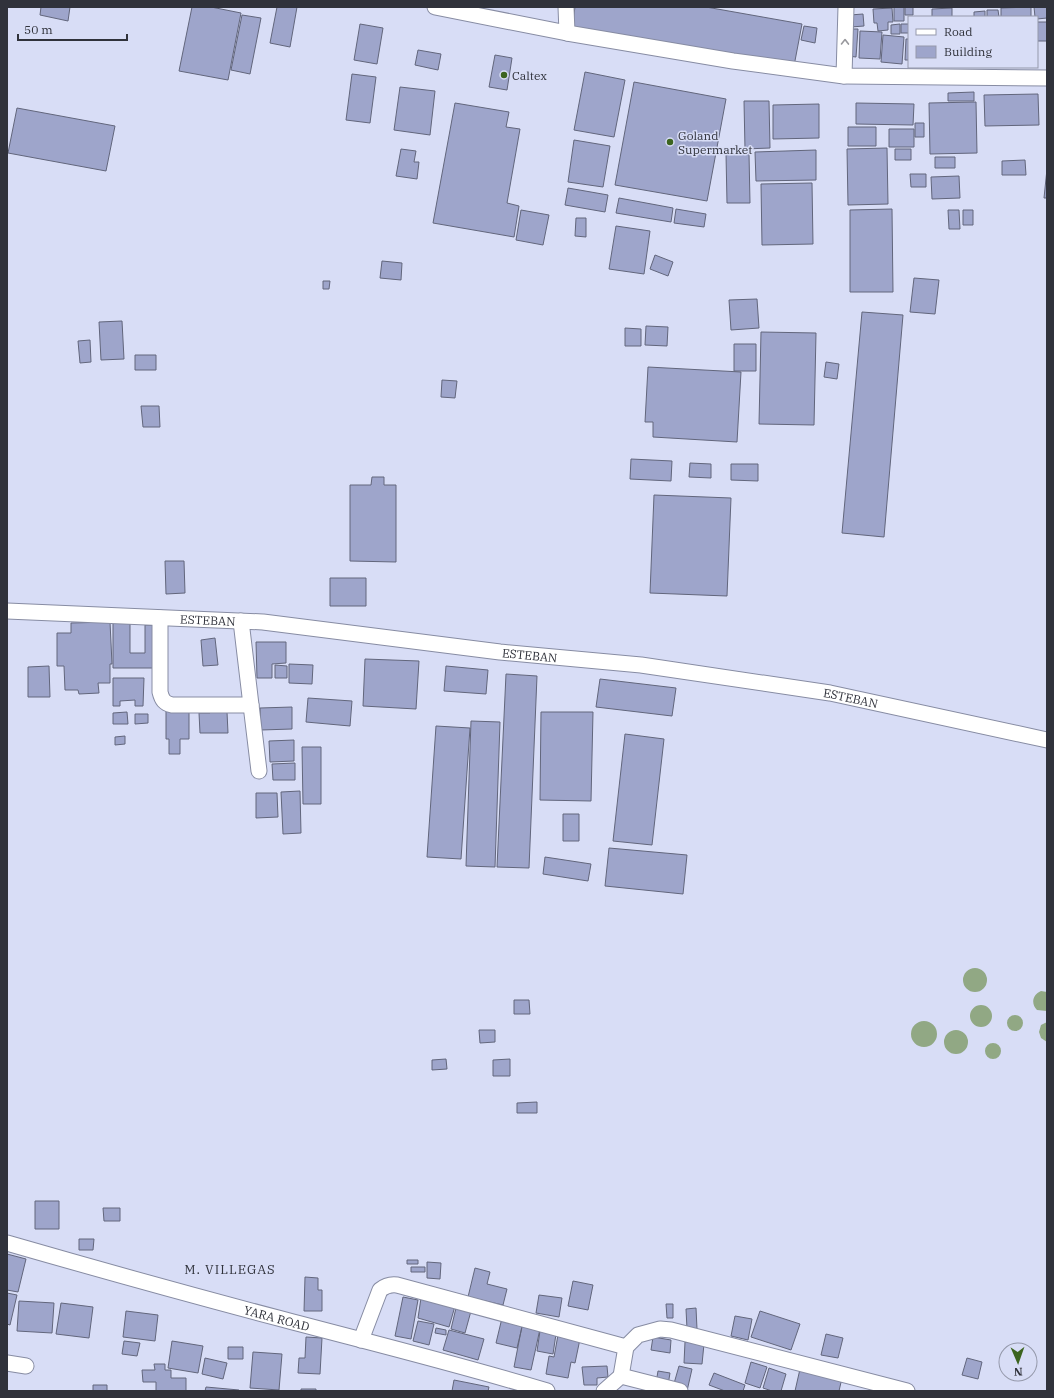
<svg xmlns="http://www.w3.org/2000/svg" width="1054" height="1398" font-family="'IBM Plex Serif',serif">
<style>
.forest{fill:#91a884}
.building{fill:#9ea5cb;stroke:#62667c}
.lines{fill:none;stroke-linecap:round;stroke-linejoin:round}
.street-casing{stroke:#878ca3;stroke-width:17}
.street{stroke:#fff;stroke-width:15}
.oneway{stroke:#98989d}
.poi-dot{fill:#3c641f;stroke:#d8ddf6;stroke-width:1.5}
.labels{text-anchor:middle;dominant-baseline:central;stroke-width:3;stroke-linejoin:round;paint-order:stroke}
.poi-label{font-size:12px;fill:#30323b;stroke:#d8ddf6;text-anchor:start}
.street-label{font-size:12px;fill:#30323b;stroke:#d8ddf6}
.neighbourhood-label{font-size:13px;letter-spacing:1px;fill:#30323b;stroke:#d8ddf6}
</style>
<rect width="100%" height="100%" fill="#d8ddf6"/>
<!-- forest -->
<path class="forest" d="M963 980a12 12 0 1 1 24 0a12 12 0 1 1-24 0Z
M1041,991L1047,992V1011L1037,1010C1031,1004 1032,995 1041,991Z
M970 1016a11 11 0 1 1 22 0a11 11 0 1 1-22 0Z
M1007 1023a8 8 0 1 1 16 0a8 8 0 1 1-16 0Z
M911 1034a13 13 0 1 1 26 0a13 13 0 1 1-26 0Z
M1047,1022V1042L1041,1038L1039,1032L1041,1025Z
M944 1042a12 12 0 1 1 24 0a12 12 0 1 1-24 0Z
M985 1051a8 8 0 1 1 16 0a8 8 0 1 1-16 0Z"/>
<!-- building -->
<path class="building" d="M41,7H70L68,21L40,15Z
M192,7H211L241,13L228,80L179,71Z
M277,7H297L290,47L270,43Z
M575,7H706L802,24L794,66L572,27Z
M894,7H904V21H894Z
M905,7H913V15H905Z
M1031,7V17H1001V8Z
M1034,7H1047V18L1037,19V17H1035Z
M892,8L893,22H888V30L878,31L877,23H874L873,9Z
M952,8V17H932V9Z
M987,10H998L999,17H987Z
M985,11V17H974V12Z
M863,14L864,26L851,27L850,15Z
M242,15L261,18L250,74L231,70Z
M1037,22H1047V41H1037Z
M360,24L383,28L377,64L354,60Z
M900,24V34H891V25Z
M901,24H909V33H901Z
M804,26L817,28L815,43L801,40Z
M850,29H858L856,57L848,56Z
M860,31L882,32L880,59L859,58Z
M883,35L904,37L902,64L881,62Z
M906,39H909V60H905Z
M418,50L441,54L438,70L415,65Z
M495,55L512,58L507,90L489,87Z
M585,72L625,80L614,137L574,130Z
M352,74L376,77L370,123L346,120Z
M634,82L726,99L707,201L615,185Z
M400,87L435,91L430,135L394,130Z
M974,92V101H948V93Z
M1038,94L1039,125L985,126L984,95Z
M744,101H769L770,148L745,149Z
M976,102L977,153L930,154L929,103Z
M455,103L509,112L506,127L520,129L507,203L519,206L514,237L433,223Z
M856,103L914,104L913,125L856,124Z
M819,104V138L773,139V105Z
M17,108L115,126L106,171L8,153Z
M915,123H924V137H915Z
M848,127H876V146H848Z
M889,129H914V147H889Z
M574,140L610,146L603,187L568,182Z
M887,148L888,204L848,205L847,149Z
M401,149L416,151L414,162H419L417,179L396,176Z
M895,149H911V160H895Z
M816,150V180L756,181L755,152Z
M726,154H749L750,203H727Z
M935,157H955V168H935Z
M1025,160L1026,175H1002V161Z
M1047,169V198H1044Z
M910,174H926V187H911Z
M959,176L960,198L932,199L931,177Z
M812,183L813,244L762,245L761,184Z
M568,188L608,195L605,212L565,205Z
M619,198L673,208L671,222L616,213Z
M676,209L706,214L704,227L674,223Z
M892,209L893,292H850V210Z
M521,210L549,215L543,245L516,240Z
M948,210H959L960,229H949Z
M963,210H973V225H963Z
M576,218H586V237L575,236Z
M616,226L650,231L644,274L609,269Z
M655,255L673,262L668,276L650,269Z
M382,261L402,263L401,280L380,278Z
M914,278L939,280L935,314L910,312Z
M323,281H330L329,289H323Z
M757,299L759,328L731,330L729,300Z
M862,312L903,315L884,537L842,533Z
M122,321L124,359L101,360L99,322Z
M646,326L668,327L667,346L645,345Z
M625,328L641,329V346H625Z
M761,332L816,333L814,425L759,424Z
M90,340L91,362L80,363L78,341Z
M734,344H756V371H734Z
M135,355H156V370H135Z
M826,362L839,364L837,379L824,377Z
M648,367L741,372L737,442L653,437V422H645Z
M442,380L457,381L455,398L441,397Z
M141,406H159L160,427H143Z
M631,459L672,461L671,481L630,479Z
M690,463L711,464V478L689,477Z
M731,464H758V481L731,480Z
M372,477H384V485H396V562L350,561V485H371Z
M654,495L731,498L727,596L650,593Z
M165,561H184L185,593L166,594Z
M330,578H366V606H330Z
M110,622L112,664H110V683H98L99,693L79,694L78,690H65L64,666H57V633H71V623Z
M113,623H130V653H145V625H158V668H113Z
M215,638L218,665L203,666L201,640Z
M256,642H286V663L272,664V678H257Z
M365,659L419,661L416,709L363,706Z
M289,664L313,665L312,684L289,683Z
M275,665L287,666V678H275Z
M49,666L50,697H28V667Z
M446,666L488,670L486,694L444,691Z
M506,674L537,676L529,868L497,867Z
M113,678H144L143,706H135V700L120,701V706H113Z
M600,679L676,688L672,716L596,707Z
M308,698L352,701L350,726L306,722Z
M210,707L227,712L228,733H200L199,713H210Z
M292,707V729L261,730L260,708Z
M166,709H189V739H180V754H169V739H166Z
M127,712L128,724H113V713Z
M541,712H593L591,801L540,800Z
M135,714H148V723L135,724Z
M471,721L500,722L495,867L466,866Z
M436,726L470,728L461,859L427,857Z
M625,734L664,739L652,845L613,841Z
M125,736V744L115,745V737Z
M294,740V761L270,762L269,741Z
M302,747H321V804H303Z
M295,763V780H273L272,764Z
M300,791L301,833L283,834L281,792Z
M256,793H277L278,817L256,818Z
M563,814H579V841H563Z
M609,848L687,855L683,894L605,886Z
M545,857L591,864L588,881L543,874Z
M514,1000H529L530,1014H514Z
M479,1030H495V1042L480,1043Z
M446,1059L447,1069L432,1070V1060Z
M510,1059V1076H493V1060Z
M537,1102V1113H517V1103Z
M35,1201H59V1229H35Z
M103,1208H120V1221H104Z
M79,1239H94L93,1250H79Z
M7,1254L26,1259L18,1292L7,1290Z
M407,1260H418V1264H407Z
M427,1262L441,1263L440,1279L427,1278Z
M411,1267H425V1272H411Z
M475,1268L490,1272L487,1284L507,1289L503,1305L468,1297Z
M305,1277L318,1278V1290H322V1311H304Z
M573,1281L593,1285L588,1310L568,1306Z
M7,1293L17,1295L10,1325L7,1324Z
M539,1295L562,1298L559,1317L536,1313Z
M403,1297L418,1300L411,1339L395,1336Z
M421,1298L455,1306L449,1327L418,1318Z
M19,1301L54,1303L52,1333L17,1331Z
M61,1303L93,1307L89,1338L56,1334Z
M666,1304H673V1318H667Z
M456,1308L471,1311L465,1333L451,1329Z
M696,1308L697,1329H687L686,1309Z
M126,1311L158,1315L155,1341L123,1337Z
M760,1311L800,1324L791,1350L751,1337Z
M735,1316L752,1319L748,1340L731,1336Z
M502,1318L523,1323L517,1348L496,1343Z
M418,1321L434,1324L429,1345L413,1341Z
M522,1326L540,1329L531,1370L514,1367Z
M436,1328L446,1330V1335L435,1333Z
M449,1330L484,1339L478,1360L443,1350Z
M540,1331L556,1334L553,1354L537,1351Z
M826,1334L843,1338L838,1358L821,1355Z
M558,1335L580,1339L575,1363L571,1362L568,1378L546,1374L549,1356L554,1357Z
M306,1337L322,1338L320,1374L298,1373L299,1358H305Z
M653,1337L671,1340L670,1353L651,1350Z
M124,1341L140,1343L137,1356L122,1354Z
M172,1341L203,1346L198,1373L168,1368Z
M685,1342L704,1344L702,1364L684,1363Z
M228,1347H243V1359H228Z
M253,1352L282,1354L279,1390L250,1388Z
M205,1358L227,1363L223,1379L202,1374Z
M967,1358L982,1362L978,1379L962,1375Z
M751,1362L767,1367L760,1388L745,1383Z
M154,1364H165V1370H171V1378H186V1391H156V1382H143L142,1370H155Z
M607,1366L608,1377L597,1378V1385H584L582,1367Z
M679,1366L692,1369L687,1391L673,1387Z
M769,1368L786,1374L781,1391H772L763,1388Z
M800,1369L842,1378L839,1391H795Z
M658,1371L670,1373L668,1385L656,1383Z
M714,1373L745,1385L743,1391H725L709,1385Z
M454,1380L489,1387L488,1391H452Z
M93,1385H107V1391H93Z
M206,1387L239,1390L238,1391H205Z
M301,1389H316V1391H301Z"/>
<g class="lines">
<!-- street casing -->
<g class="street-casing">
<g id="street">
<path d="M435,7L567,33L733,61L844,76L1047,78"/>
<path d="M566,7L567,33"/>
<path d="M844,76L846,7"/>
<path id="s1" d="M7,611L263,622L500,652L641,665L830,693L1047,740"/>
<path d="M160,618V692C162,700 164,703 172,705H251L241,621"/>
<path d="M251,705L259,771"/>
<path id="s2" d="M7,1243C97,1269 187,1294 278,1318C368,1342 458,1364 547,1391"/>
<path d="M361,1340L380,1290C385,1286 390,1284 397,1285L626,1347"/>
<path d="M7,1363L26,1366"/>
<path d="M621,1376L626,1347L638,1335L660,1329L671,1330L907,1391"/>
<path d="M604,1391L621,1376L680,1391"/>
</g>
</g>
<!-- street -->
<use href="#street" class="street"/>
</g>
<!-- one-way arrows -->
<defs><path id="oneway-chevron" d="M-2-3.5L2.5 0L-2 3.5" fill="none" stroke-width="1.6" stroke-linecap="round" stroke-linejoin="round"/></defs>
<use class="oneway" href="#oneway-chevron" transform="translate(845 42) rotate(-89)"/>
<!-- markers -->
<g class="poi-dot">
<circle cx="504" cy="75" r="4"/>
<circle cx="670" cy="142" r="4"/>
</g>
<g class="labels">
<!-- poi labels -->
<g class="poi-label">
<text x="512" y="75">Caltex</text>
<text x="678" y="135">Goland<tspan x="678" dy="14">Supermarket</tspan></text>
</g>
<!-- street labels -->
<g class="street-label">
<text stroke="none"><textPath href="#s1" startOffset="201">ESTEBAN</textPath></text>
<text stroke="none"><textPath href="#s1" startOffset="525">ESTEBAN</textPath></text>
<text stroke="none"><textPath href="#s1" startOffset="849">ESTEBAN</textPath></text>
<text stroke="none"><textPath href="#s2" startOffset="280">YARA ROAD</textPath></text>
</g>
<!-- neighbourhood labels -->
<g class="neighbourhood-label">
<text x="230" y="1269">M. VILLEGAS</text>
</g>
</g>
<!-- border -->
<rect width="1054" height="1398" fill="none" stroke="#30323b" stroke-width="16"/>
<!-- legend -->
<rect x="908" y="16" width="130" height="52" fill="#d8ddf6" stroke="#9599ab"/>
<rect x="916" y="29" width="20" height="6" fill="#ffffff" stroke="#9599ab"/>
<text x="944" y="36" font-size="12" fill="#30323b">Road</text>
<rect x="916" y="46" width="20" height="12" fill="#9ea5cb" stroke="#9599ab"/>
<text x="944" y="56" font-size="12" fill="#30323b">Building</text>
<!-- north arrow -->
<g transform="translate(1018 1362) rotate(178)"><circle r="19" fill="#d8ddf6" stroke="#9599ab"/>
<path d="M0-3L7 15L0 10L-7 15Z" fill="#3c641f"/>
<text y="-6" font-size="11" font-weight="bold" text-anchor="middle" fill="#30323b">N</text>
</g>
<!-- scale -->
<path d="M18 34v6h109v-6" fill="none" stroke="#30323b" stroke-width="2"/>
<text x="24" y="34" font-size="12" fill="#30323b" stroke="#d8ddf6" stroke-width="3" paint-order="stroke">50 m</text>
</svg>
